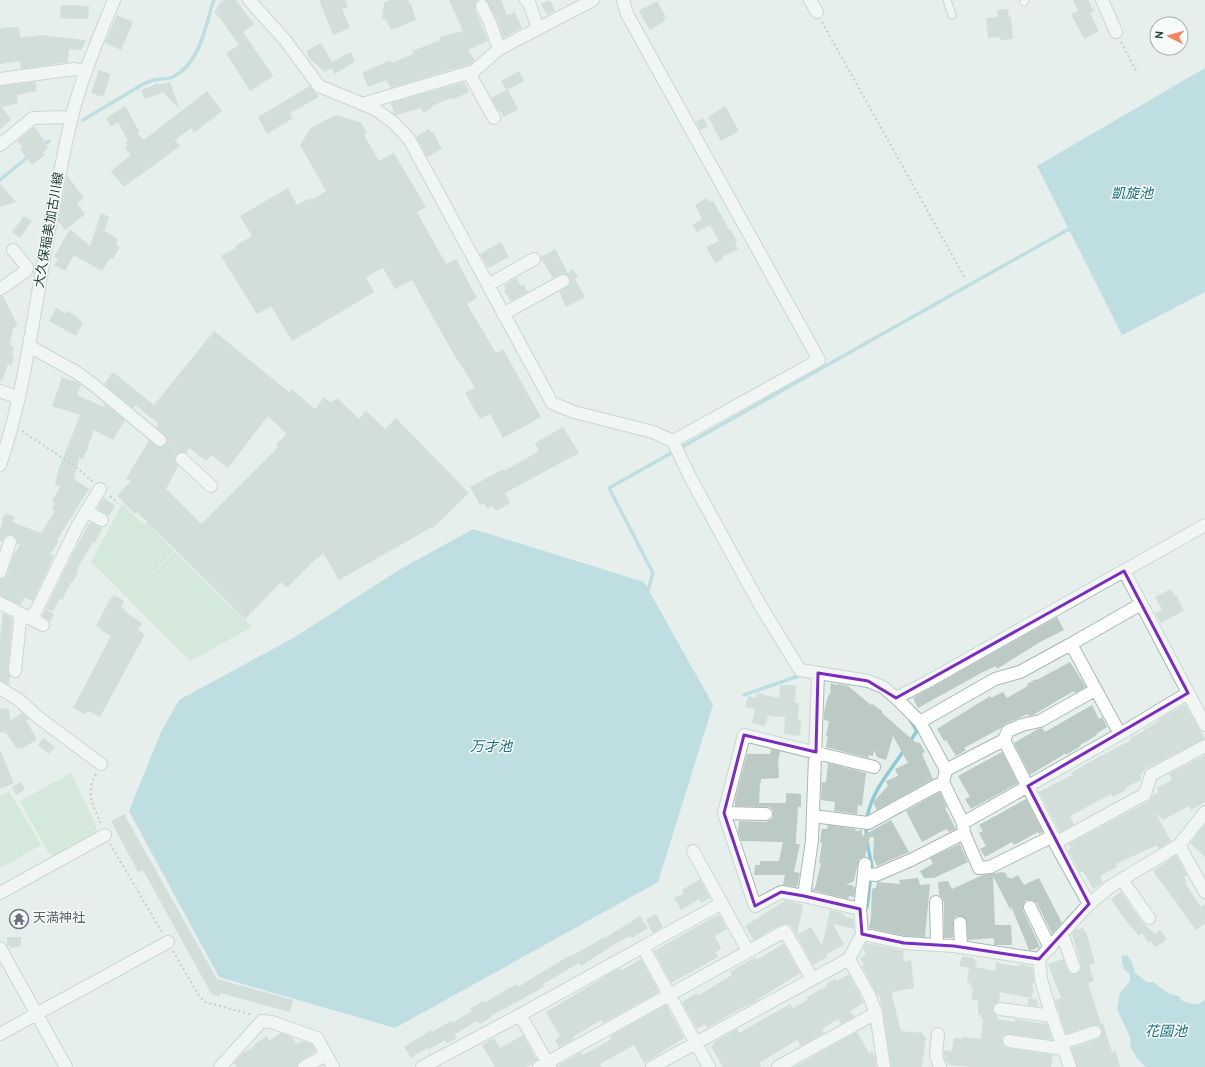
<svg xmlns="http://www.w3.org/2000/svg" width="1205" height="1067" font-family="Overpass,'Noto Sans JP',sans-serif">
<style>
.green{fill:#bfe0c8}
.water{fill:#8ec9d4}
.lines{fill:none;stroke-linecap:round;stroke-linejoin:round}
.stream{stroke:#8ec9d4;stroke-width:3.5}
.building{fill:#bbcac4;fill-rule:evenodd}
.street-tunnel{stroke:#bfccc8;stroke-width:12;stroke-dasharray:12 6;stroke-linecap:butt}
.lane-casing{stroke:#a8b8b2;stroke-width:9}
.street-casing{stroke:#a8b8b2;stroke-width:14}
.secondary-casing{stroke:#a4bbb3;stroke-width:14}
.path{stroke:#86b3a5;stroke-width:2;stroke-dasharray:2 3;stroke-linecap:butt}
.lane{stroke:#fff;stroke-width:7}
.street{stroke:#fff;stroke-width:12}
.secondary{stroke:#fff;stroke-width:12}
.marked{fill:none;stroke:#7b2cbf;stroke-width:3;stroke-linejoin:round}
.labels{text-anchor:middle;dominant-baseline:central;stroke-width:3;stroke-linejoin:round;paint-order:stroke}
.street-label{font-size:13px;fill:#24423a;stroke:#f7fbf9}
.worship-label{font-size:13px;fill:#5b616d;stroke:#f7fbf9;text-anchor:start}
.water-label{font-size:14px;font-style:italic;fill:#1c6f80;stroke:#f7fbf9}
</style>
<rect width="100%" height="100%" fill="#e6efeb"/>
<!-- green -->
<path class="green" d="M122,504L144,525L147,522L174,551L128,598L91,562Z
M175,552L252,627L190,661L128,599Z
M71,773L97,828L94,834L56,856L48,852L20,801Z
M9,791L41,845L0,868V796Z"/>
<!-- water -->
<path class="water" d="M1205,68V292L1122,335L1037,166Z
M473,529L644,582L713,705L658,882L395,1028L219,977L129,811L161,732L179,700L295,637L399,570Z
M1127,955L1132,962L1135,973L1147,982H1153L1168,993L1180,997L1181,1000C1190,1004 1197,1007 1205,1000V1067H1146L1137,1058L1131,1048L1130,1037L1117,1009L1120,993L1130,981V975L1124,969L1121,956Z"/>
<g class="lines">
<!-- stream -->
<path class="stream" d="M83,120L145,83C148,82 151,81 154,80C160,78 167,80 173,77C200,63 205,28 213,2L214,0
M41,146L49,141
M0,180L30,155
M647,594L653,573L609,488L1067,230L1073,229
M744,695L801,675
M909,743L917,731L911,721
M867,818C872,790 890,772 904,750
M866,829L867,842L872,867
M867,907L870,882"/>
</g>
<!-- building -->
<path class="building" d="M224,0H236L254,24L243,32L273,76L250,91L226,53L239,45L220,18L214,12L219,4Z
M319,0H345L348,7L342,9L350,28L333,35Z
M391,0H408L410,4L411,3L416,20L391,30L386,20L382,19L384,3Z
M449,0H478L475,5V9L488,41L468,50L475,60L470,64L391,88L386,80L368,87L362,73L390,60L392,63L413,54L412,51L441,40L440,37L463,31Z
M486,0H501L507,15L515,12L522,28L503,38L497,20Z
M550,0L555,11L547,15L541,4Z
M1073,0H1088L1094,11L1090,13L1099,31L1084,39L1071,14L1078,11Z
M657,1L666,17L664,18L665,21L650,30L639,11Z
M61,5L89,6L88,19L60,18Z
M1008,9L1009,17H1011L1013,39L1000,40L999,37L988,38L986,18L998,17L997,10Z
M117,15L133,22L121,50L105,43Z
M19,27L20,37L47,35V36L86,40L81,50L69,49L68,62L21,69L20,61L0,64V28Z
M321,43L332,62L351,52L355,61L335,74L331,68L325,72L309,58L306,51Z
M99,70L111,74L103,97L91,93Z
M519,71L524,81L508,90L518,109L504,117L500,111L499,112L491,98L506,90L501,81Z
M35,82L37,91L17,95L18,103L2,107L11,120L0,129V86Z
M170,82L180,110L161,90L162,93L145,99L141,90L158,83L159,85Z
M464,82L469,92L452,100L451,98L432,106V108L423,113L421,108L396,115L394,114L391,103Z
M310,86L319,97L290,113L293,118L267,134L258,117Z
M207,91L222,111L194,133L191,128L175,140L180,146L124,187L111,171L131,155L125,148L127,146L126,143L128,141L118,122L111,127L106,118L125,106L139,131L137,133L144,140Z
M725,106L739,131L721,141L708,117Z
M336,115L361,123L367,133L364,135L379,161L394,153L426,207L417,212L446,264L456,259L477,298L467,304L496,353L503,349L541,417L503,438L490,414L480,419L465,393L475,388L458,360H457L412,280L395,289L383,268L366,277L374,292L292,341L271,306L257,314L221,256L236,248L235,246L252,236L240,216L288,188L297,205L310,198L311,200L326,191L300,145L311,128Z
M703,118L708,126L700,130L696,122Z
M34,127L44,139L43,140L48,148L43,152L45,155L32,165L20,149L22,147L17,141Z
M429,129L432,133L433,132L442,149L427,157L416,137Z
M67,175L84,198L77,203L85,214L65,230L58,221Z
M0,184L16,202L0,207Z
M707,198L710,202L713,201L730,231L731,230L737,242L735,243L738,249L722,257L723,259L715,263L706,247L719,241L710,225L697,232L692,225L702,219L695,205Z
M101,213L109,217L104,231L118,239L116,244L120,247L113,259L110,258L102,271L74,255L65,271L54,265L58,259L54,257L70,229L90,246Z
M24,216L32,221L20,238L12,232Z
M501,242L509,257L488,268L480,254Z
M555,249L568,273L573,269L578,277L575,279L585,297L566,307L559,292L569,285L570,282V278L567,275L563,274L553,278L541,259V257Z
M516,278L521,286L524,285L528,292L511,301L504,291L506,290L504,285Z
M0,296H3L18,326L13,328L10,345L14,347L12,355L14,356L12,365L8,364L2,381H0Z
M56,308L66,313L67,311L79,318V319L83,323L76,336L49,321Z
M214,331L289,392L291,389L299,396H300L315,409L324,397L331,403L337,398L359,419L366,411L385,429L396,418L469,493L433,528L432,527L339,580L323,553L319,558L318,557L287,588L281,582L245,619L137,512L135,514L117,496L131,481L126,479L149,440L156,446L162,447L166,444L167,438L156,427L158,423L135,405L133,408L104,384L113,372L154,405ZM268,416L287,434L276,444L278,447L201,524L166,489L178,466L175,461L176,454L180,452L186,453L189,448L206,461L211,455L228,468Z
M62,377L77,382L81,385L77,395L104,407L105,404L125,420L113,440L94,430L87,448H88L82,460L79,457L74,479L89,489L57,540L59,541L50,554L54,556L33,601L24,597L21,605L0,596V579L5,578L7,575L12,559L20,544L17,543L16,537L12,535H8L4,537L2,542L0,541V530L3,521L1,520L6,513L15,517L12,522L41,533L55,511L52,509L55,503L52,500L61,486L55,485L59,466H60L80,415L52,406Z
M563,427L579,453L505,493L510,503L496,511L492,506L487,508L484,503L480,505L470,487L503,469L504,471L539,451L535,443Z
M104,498L115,506L109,516L97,509Z
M90,522L101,527L102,529L95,543L93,542L77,569L79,570L72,583L71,582L62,600L59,599L53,611L46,608L74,551Z
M1171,589L1175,596L1176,595L1184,611L1161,623L1155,613L1162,610L1155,597Z
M114,595L124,601L121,607L125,609L124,611L142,623L138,630L145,634L100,717L88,711L85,714L73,708L111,636L99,629L100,628L96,626L109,601Z
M46,609L54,615L50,622L47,619L42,616Z
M3,613L12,618V621L8,670L10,676L9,684L0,681V638Z
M1057,617L1064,630L1040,642L997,669L996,666L983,672L918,708L913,698Z
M1070,662L1086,687L1075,693L1074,691L1033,715L1029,716L1028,714L1005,724L1001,728L964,748L966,750L956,756L946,740L944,741L937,729L990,696L991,698L1003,692L1007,698L1028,686L1027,684L1036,679L1037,680Z
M831,683L837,685L838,684L848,686L871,705L872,704L882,711V713L915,742L920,743L925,752L922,754L933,779L877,810L873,802L888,786L886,781L898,776L895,769L908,763L893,736L886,760L877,757L874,750L873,756L869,755L868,758L826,747L828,736H826L829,721L824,720V712L828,696L831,692L830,690Z
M780,685H796L795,703H799L798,720H801L800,736L784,734L785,717L768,716L765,726L752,723L755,709L745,707L748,696L756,698L757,693L779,698Z
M1185,704L1205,739L1147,768L1140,775L1142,779L1125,788L1126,790L1113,797L1111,794L1070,816L1074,824L1060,832L1039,792L1072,775L1071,773L1084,765L1131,740L1130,738L1144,731L1143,730L1158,722V720Z
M1092,705L1099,719L1102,717L1107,727L1096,734L1097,735L1080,745L1081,746L1066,755V753L1030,775L1014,743L1038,729L1042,728L1045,732Z
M0,708L9,709L10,721L22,713L29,719L26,721L37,739L22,749L21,747L17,749L6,733L0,732Z
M43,738L55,747L49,754L38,745Z
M771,749L780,751L779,758H778L779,778L761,779V783H760L759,803H786V793L801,794V807H798L796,839V844H800L794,872L800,873L797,887L783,885L785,875H754L755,865H760V861H779L783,842L741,841L738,832L739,821L766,822L770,820L773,818V811L770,807L735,806V800L747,754H770Z
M0,750L14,783L0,789Z
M1002,752L1018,783L971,809L965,799L970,797L958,776Z
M1205,755V802L1191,810L1189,806L1163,820L1155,812L1171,841L1159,849L1157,845L1116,864L1117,867L1100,876L1103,883L1093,889L1083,871L1080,872L1068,850L1071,848L1069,844L1149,801L1152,796L1159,792L1157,788L1172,780L1169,774Z
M828,763L866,773L862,806L858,805L857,814L834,811L835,802L821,800L822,782H826Z
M21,782L25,790L16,795L12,787Z
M940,792L947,807L945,808L956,829L949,832L946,829L922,842L906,811Z
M1026,799L1043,832L1039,834L1038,832L1014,845L1012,842L985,857L980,849L986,846L979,833L983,831L979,825Z
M124,814L217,979L293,1000L290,1012L220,993V996L212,995L143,870L138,872L111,821Z
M891,820L909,852L877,866L873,858L874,837H870L865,857L859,859L858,863L854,881L846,885H853L852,886L855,887L854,897L849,896L848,899L812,890L813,889L815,888L821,863H819L822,843L820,842L822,829H827L828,825L856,829L855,831L862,830V836Z
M1205,824V857L1190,843Z
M960,844L968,862L934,878H924L920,871L933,864L930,858Z
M1176,855L1187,875L1184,877L1187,881L1185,883L1201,907L1205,904V924L1196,930L1153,871Z
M1002,872L1003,873L1005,872L1008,878L1010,877L1011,879L1018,875L1024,885L1039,878L1062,923L1052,934L1037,903L1031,900H1026L1024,903L1023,910L1040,947L1032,950H1029L1011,906V911L993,876L995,925H1011L1012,945H994V938L968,940L966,919L960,916H956L953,920V938H944V902L942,898L939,895L938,882L948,881L952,889L983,875Z
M918,878L920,885L930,884L925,937L905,936L869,928L871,917L872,891L873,888H876L877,882L900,884L899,880Z
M700,879L710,898L701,903L699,899L681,910L674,898L684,893L682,890Z
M1121,892L1143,923L1155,934L1160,930L1167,939L1156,947L1151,941L1149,943L1142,933L1139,936L1126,921L1111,899Z
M786,900L803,905L797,935L811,927L822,946L830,910L843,913L842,914L846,916V917L853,919L854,929L833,924L844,944L826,955L827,957L813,965L792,927L788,924H785L774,928L754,940L745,926Z
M656,914L663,927L653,933L646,920Z
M719,914L727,929L715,936L721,949L716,952L718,957L671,983L654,951Z
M640,916L648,928L632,938L630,936L613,945L581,966L579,963L543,984L544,987L491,1016L492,1017L480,1024L477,1021L458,1032L455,1035L457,1038L447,1043L445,1040L428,1050L427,1048L411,1058L404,1047L431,1030L432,1032L451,1021L452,1023L472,1011L470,1009L483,1001L484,1003L516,984L518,987L570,955L571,956L605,937V938Z
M1083,928L1085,932L1086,931L1095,963L1089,965L1094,981L1088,983L1101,1024L1103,1023L1109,1043L1112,1052L1116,1051L1120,1067H1077L1071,1048L1098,1039L1101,1037L1102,1030L1100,1026L1093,1025L1066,1034L1055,1000L1061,998L1048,964L1063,959L1070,973L1073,974L1079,972L1081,969V965L1072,934L1075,930Z
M7,937H21V946L10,948V946H7Z
M782,941L800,973L757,1000V1001L747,1006V1005L707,1028L705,1024L697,1029L682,1002L697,993L698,996L717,984L732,975L730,972L755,957L756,960L783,944Z
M866,943L904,951L903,962L911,960L914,988L892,992L893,995L892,996L901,1031L923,1033V1036L926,1037L922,1067H891L883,1012L879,995H877L862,966L864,965L860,958L866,955L863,949Z
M962,956L974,958V960L977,961L975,967L994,971V969L996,970L995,962L1013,966H1019L1020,964L1032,967L1034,981L1032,987L1034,988L1031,998L1000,992L999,1002L994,1005L993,1011L997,1016V1019L1015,1022V1019L1047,1024L1052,1040L1010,1034L1003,1036L1002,1040L1004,1047L1008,1048L1053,1055L1051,1067H973L949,1065V1063H947L944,1055V1050L952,1051L954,1038L962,1039L963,1037L981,1039L983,1019L981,1018V1015H978V1001L971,999L973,989L967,980L969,968L959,966Z
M641,959L659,992L603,1023L601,1020L573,1037L574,1039L559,1047L555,1040L560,1036L546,1012L609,974L620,968L622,970Z
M849,974L864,1003L850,1011L854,1017L841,1024L838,1019L822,1029L824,1033L801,1046L797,1040L759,1063L761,1067H723L711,1046L715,1043L714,1042L737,1029L739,1033L790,1004L793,1008L808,1000L807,997L827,986L826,984L836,978L837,981Z
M1029,998L1038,1000L1037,1006L1027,1005Z
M666,1005L684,1038L644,1063L634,1045L600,1064L602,1067H557V1066L582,1052L583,1055L594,1049L611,1039L610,1036Z
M857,1032L869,1053L872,1051L875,1056L876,1067H794Z
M281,1033L292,1037L296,1044L302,1041L312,1044L316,1051L300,1061L297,1067H237L234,1063L242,1054L255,1046L254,1044L267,1036L269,1041Z
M523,1035L537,1060L527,1067H495L482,1045L494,1038L500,1048Z"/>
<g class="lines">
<!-- street-tunnel -->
<path class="street-tunnel" d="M160,440L182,459"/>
<!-- lane casing -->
<g class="lane-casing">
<path id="lane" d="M947,0L952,15
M1024,2L1025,0"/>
</g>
<!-- street casing -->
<g class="street-casing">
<path id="street" d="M249,0L285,40L319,86L375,109L394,123L409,139L552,403L574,412L653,432L673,441L690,477L760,605L800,670L868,681L883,687L896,698L920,722L946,770L943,782L963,823
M526,0L529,2L538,29
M623,0L627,14L819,360L673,441
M810,0L817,12
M1102,0L1116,32
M482,6L490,23L499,49
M469,73L494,118
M0,79L75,69L86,72
M362,104L474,71L499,49L593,0
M0,145L33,118L72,117
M488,285L534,259
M0,289L26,271L27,267L13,250
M503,314L563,281
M29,346L76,372L95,386L160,440
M0,391L19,398
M182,459L211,486
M86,511L102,520
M1124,571L1205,725
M0,572L10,542
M0,603L43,625
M30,618L36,611L78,525L100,489
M1071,644L1141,604
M15,671L20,621L19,613
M0,688L19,700L39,718L101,764
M896,698L927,682L1205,525
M920,722L995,679L1020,672L1071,644L1120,734
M1004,740L1053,836L1055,843L1089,904
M946,770L1004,740L1008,731L1022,725L1040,721L1095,690
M724,813L766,814
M813,816L868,823L943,782
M964,833L979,868L990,867L1053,836
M1055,843L1145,794L1151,775L1205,746
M1179,845L1205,892
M693,851L748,951
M865,864L860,909L862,934L849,959L869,995L876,1013L884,1067
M865,874L876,875L911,860L964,833L963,823L1120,734L1188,693
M1122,880L1149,918
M0,893L105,835
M804,896L812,840L818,673
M936,902L937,945
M1030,907L1050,948
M860,909L804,896L781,892L755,906L724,813L744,735L874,767
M960,923L961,947
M862,934L904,943L954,946L1039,959
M1062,934L1074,967
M643,947L709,1067
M0,948L66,1067
M1000,1009L1052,1016
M520,1015L550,1067
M0,1034L168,942
M938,1034L936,1056L940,1067
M1009,1041L1063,1049
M1062,1043L1095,1032
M220,1067L262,1021L272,1022L317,1038L333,1067
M304,1067L326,1055
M422,1067L520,1015L722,903
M539,1067L785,931L812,979
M652,1067L849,959
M778,1067L876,1013
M1070,1067L1052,1016L1041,980L1039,959L1089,904L1111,886L1179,845L1205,812"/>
</g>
<!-- secondary casing -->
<g class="secondary-casing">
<path id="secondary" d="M0,465C18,413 27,359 36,305C46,246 56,187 69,129C78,85 97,42 114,0"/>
</g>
<!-- path -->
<path class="path" d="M822,22L965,278
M1121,42L1136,71
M22,431L76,467L93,482
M110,496L118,503
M96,774C85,795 93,804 101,824
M110,844L162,932
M173,951L199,996L205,1002L253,1015"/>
<!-- lane -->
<use href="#lane" class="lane"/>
<!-- street -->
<use href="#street" class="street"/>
<!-- secondary -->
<use href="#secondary" class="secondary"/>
</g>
<!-- marked area -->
<path d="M0 0H1205V1067H0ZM1124,571L1188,693L1028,786L1089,904L1039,959L954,946L904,943L862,934L860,909L804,896L781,892L755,906L724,813L744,735L816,752L818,673L868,681L896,698Z" fill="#e6efeb" fill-opacity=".55" fill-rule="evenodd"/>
<path class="marked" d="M1124,571L1188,693L1028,786L1089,904L1039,959L954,946L904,943L862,934L860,909L804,896L781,892L755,906L724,813L744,735L816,752L818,673L868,681L896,698Z"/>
<!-- icons -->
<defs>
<g id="temple-ring" transform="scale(1)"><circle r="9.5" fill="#f7fbf9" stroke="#6b7280" stroke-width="1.5"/><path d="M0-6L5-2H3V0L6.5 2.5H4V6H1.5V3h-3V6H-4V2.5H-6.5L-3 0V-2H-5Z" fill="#6b7280"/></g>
</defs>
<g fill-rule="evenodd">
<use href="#temple-ring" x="19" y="919"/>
</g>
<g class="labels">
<!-- street labels -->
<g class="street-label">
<text transform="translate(50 230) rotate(-80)">大久保稲美加古川線</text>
</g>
<!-- worship labels -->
<g class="worship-label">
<text x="33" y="919">天満神社</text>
</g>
<!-- water labels -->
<g class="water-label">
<text x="1132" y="194">凱旋池</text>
<text x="491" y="747">万才池</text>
<text x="1166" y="1032">花園池</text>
</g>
</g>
<!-- north arrow -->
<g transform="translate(1169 36) rotate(276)"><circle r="19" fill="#f7fbf9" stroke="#a3b1ad"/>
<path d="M0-3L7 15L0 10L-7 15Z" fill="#f4845f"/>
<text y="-6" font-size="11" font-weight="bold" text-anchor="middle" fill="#24423a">N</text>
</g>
</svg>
